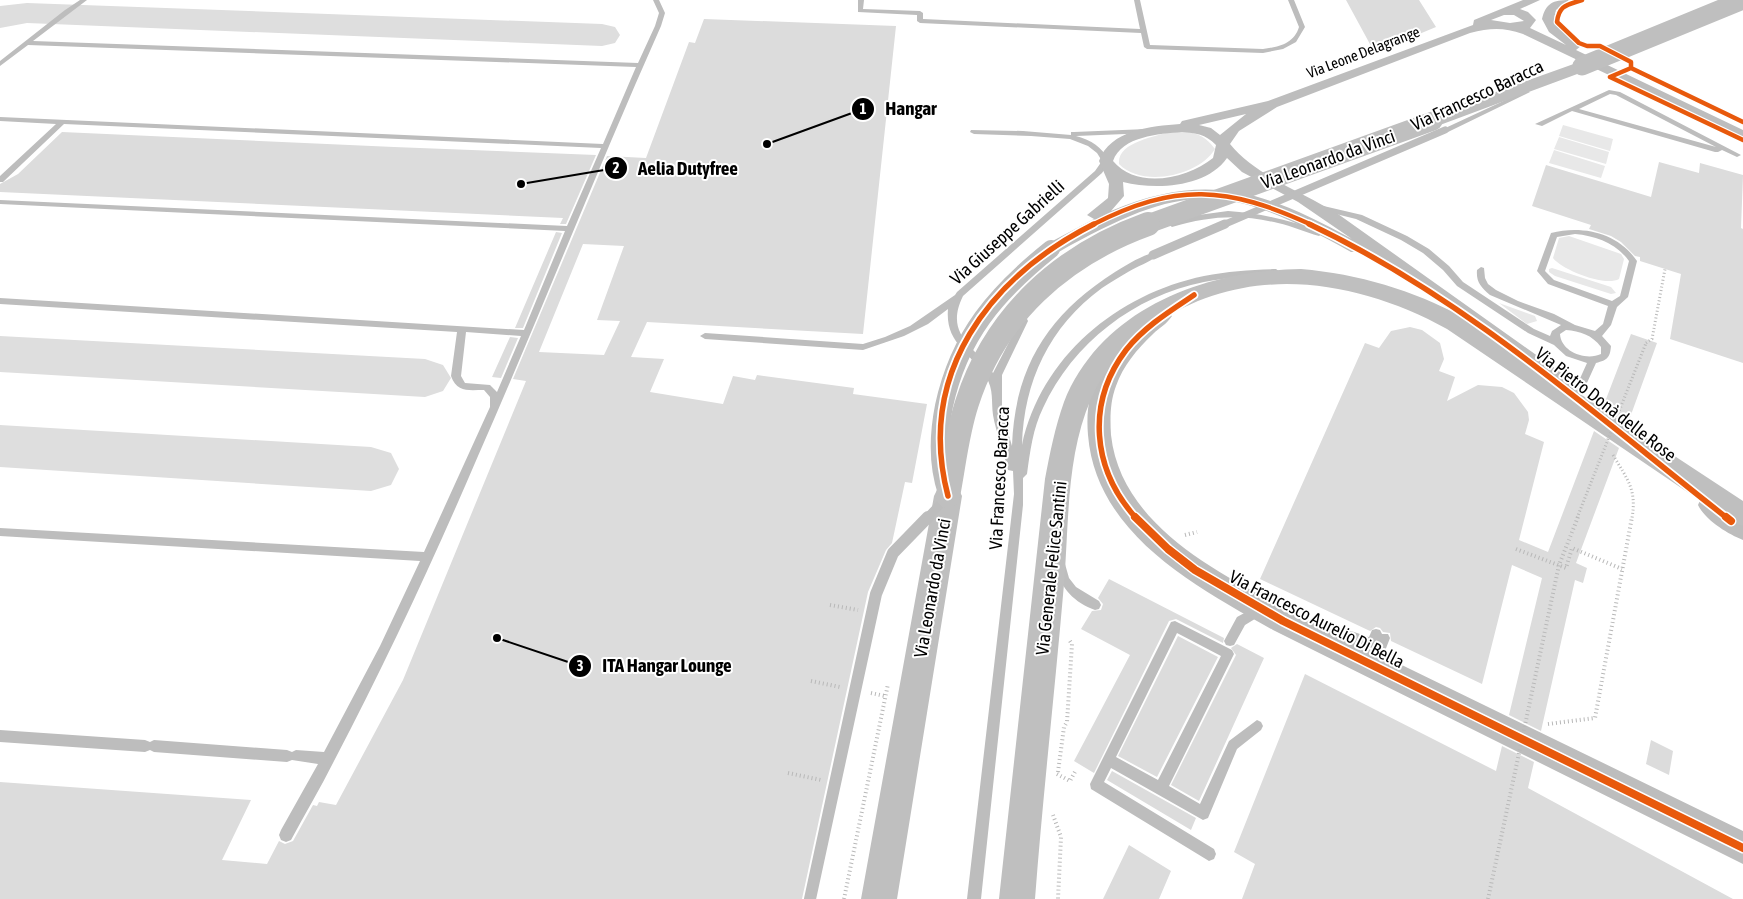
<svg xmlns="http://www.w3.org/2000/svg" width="1743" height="899" font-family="'Asap Condensed',sans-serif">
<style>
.green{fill:#e8e8e8}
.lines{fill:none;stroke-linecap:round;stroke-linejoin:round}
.taxiway{fill:#dedede;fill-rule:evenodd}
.building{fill:#dcdcdc;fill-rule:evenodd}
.path-far1{stroke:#b8b8b8;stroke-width:3;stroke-dasharray:1 2.5;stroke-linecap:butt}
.path{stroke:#b8b8b8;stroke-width:4;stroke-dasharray:1 3;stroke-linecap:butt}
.service{fill:#bdbdbd;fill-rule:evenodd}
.minor{fill:#bdbdbd;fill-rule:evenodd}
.tertiary{fill:#bdbdbd;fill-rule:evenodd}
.secondary{fill:#bfbfbf;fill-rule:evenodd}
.path-bridge-far1{stroke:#b8b8b8;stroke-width:3;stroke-dasharray:1 2.5;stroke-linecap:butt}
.path-bridge{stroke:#b8b8b8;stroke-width:4;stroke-dasharray:1 3;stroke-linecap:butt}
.service-bridge-far2{stroke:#bdbdbd;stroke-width:7}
.service-bridge-far1{stroke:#bdbdbd;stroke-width:9}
.service-bridge{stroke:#bdbdbd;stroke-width:12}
.minor-bridge{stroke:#bdbdbd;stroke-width:18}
.secondary-bridge-far1{stroke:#bfbfbf;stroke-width:19}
.secondary-bridge{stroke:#bfbfbf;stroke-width:24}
.cycleway-far2-casing{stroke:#fff;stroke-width:7}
.cycleway-far1-casing{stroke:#fff;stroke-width:9}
.cycleway-casing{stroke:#fff;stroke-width:11}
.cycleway-far2{stroke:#e8590c;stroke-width:4.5}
.cycleway-far1{stroke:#e8590c;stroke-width:5.5}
.cycleway{stroke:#e8590c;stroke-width:8}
.labels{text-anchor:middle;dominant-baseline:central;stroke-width:4;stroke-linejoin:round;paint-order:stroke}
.far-street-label{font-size:15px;fill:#000;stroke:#fff}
.street-label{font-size:18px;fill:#000;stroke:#fff}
.leader{fill:none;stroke:#000;stroke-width:2}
.callout-dot{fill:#000;stroke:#fff;stroke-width:2}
.mark-label{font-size:15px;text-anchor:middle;font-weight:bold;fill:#fff}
.callout-label{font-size:19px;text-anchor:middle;font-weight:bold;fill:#000;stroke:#fff;stroke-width:4;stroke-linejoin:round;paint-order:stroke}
</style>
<rect width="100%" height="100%" fill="#fff"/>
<!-- green -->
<path class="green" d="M1563,125L1613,139L1610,151L1559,136Z
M1172,131C1190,131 1204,133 1215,149C1199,176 1142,188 1119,164C1117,142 1155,137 1172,131Z
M1559,137L1609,152L1606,164L1554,149Z
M1554,150L1605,166L1601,178L1549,163Z
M1569,236L1621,254L1624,259L1619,279C1605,287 1562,270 1553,258L1559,238Z
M1552,268L1611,287L1616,293L1611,294L1555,276L1549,272V269Z
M1499,303L1535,316L1537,321L1527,324Z"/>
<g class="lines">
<!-- taxiway -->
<path class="taxiway" d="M27,3L602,24L615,27L620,35L615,43L602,46L27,23L0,28V6Z
M0,336L425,359L443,365L451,378L443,391L425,397L0,372Z
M0,425L371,447L391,453L399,469L391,485L371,491L0,467Z"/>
</g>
<!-- building -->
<path class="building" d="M1346,0H1419L1436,27L1388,47L1371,46Z
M704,19L896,26L863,334L647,322L631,357L664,359L650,392L723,404L733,376L755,380L757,375L854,388L853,394L927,404L912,483L905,482L892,543L886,550L868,592L802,899H0V782L251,800L222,860L267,864L279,841L285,844L293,841L313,805L317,806L319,802L336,805L403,680L526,381L513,379L607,156L646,158L689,42L695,43ZM583,244L624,246L597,320L620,321L604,355L539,352Z
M62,132L394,147L596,155L566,224H560L563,218L0,192V184L18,174Z
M1659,162L1699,173L1700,163L1743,175L1741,228L1743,229V363L1670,339L1681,274L1640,261V257L1635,256L1621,242L1611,236L1589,229L1591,225L1532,206L1546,165L1651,197Z
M556,232L562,233L523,328H515Z
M1410,327L1422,330L1440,343L1444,359L1439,371L1455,377L1447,401L1478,385L1502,387L1514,393L1528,412L1529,420L1525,434L1544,442L1519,540L1548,552L1594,431L1619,448L1576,563L1587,568L1583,583L1575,580L1541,731L1509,715L1542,578L1512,565L1482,684L1391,641L1390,633L1383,632L1380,628L1376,627L1370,631L1260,579L1365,343L1379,348L1391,331Z
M1631,334L1657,343L1628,423L1603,407Z
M510,337L518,338L501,378L492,377Z
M1109,579L1224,638L1223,643L1176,619L1169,621L1094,773L1074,761L1130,655L1081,629L1092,611L1101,610L1103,604L1098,598Z
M1178,636L1218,657L1157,777L1118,756Z
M1237,644L1264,658L1199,801L1171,785L1236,655L1231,648Z
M1305,674L1496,771L1502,746L1534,762L1528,788L1733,899H1242L1255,864L1234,852Z
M1651,740L1673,751L1669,775L1646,764Z
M1112,771L1196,818L1191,830L1107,780Z
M1129,845L1171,871L1159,899H1103Z"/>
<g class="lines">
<!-- path-far1 -->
<path class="path-far1" d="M1646,343L1652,339L1665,269
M1613,455C1627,479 1637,489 1632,518"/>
<!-- path -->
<path class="path" d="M1185,535L1197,532
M1516,549L1566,568L1572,548L1622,569
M830,605L858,610
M811,681L840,687
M871,693L885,696
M1548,724L1595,718L1632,517
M1058,772L1064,727L1067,722L1072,644L1070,641
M788,773L821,780
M1057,774L1070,781L1076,770
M1053,815L1061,837L1058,899
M844,899L888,684"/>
<!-- service -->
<path class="service" d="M80,0H87L33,41L638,63L655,26L659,13L653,0H659L665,13L661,26C597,169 541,313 478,456C434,559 386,662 334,761C321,787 305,814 291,840L286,842L281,840L279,835L281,830L318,764L292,760L287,762L154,752L150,750L145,752L0,742V730L145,740L150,742L154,740L287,750L292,752L296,750L324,752L380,646L420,561L0,536V528L424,552L490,407V397L484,390C469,390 457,393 451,376L457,332L0,304V298L524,330L565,231L0,204V200L567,226L601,148L64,124L3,182H0V176L56,124L0,121V117L603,144L636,67L28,45L0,66V61L65,10ZM466,332L521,336L497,392L490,385L465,383L461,376Z
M858,0H864L863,9L920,11L923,13V19L1140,29L1134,0H1140L1150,45L1263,49C1278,47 1294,44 1299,27L1288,0H1294L1305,27L1296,42L1283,49L1263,53L1147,49L1144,47L1141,33L920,23L917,21V15L858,12Z
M1609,90L1620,92L1741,155L1737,157L1722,150L1718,152H1715L1572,111L1542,126L1535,124ZM1610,94L1616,95L1716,147L1579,109Z
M1525,91L1530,92L1448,132L1441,130Z
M1147,129L1151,131L1150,133L1076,136C1092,140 1101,147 1110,161L1102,173L963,296C944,335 974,345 993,373L1021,319H1027L1028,321L1002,375V412L1012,446C1015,366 1048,315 1115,272C1123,267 1147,252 1156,253L1157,255C1150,263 1137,266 1128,272C1119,277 1110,283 1102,288C1049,327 1024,381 1022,445C1041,357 1117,294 1204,276C1228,271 1252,270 1276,269L1280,272L1276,275C1252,276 1228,277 1204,282C1134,296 1073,343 1043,408C1033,428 1030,452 1027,474L1023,478V505L981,899H967L1014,494L1013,471L1008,470L1007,467C1003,449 996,432 993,415C991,401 994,390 986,377C970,352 945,343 948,309L928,324L904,336L863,350L705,339L700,336L705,333L863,344L885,337L910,326L955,295L957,292L1095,171L1102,161L1097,153L1088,146L1070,139L1031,136L974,134L970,132L971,130L1023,131L1071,135V132H1074Z
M1312,204H1315L1362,215L1407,236L1429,249L1449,266L1463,282L1534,329L1550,336L1552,331L1561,325L1490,295C1481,287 1476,282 1477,270L1481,267L1484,268L1485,278L1488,284L1496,290L1518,301L1554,314L1575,325L1595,331L1603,324L1608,306L1548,284L1537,271L1551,233C1583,225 1618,233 1637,261L1628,297L1617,307L1611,325L1602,336L1611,346C1610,357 1608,360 1596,363L1581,396H1575L1573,394L1587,363L1566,356L1554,345L1528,333L1457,286L1443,270L1423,253L1401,240L1356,219L1312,208ZM1575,234C1596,236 1616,243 1629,261L1620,296L1612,301L1554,280L1545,271L1557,237ZM1566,330C1580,331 1592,335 1601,347V354C1586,361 1561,352 1560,334Z
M1228,211C1261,213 1291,221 1322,231L1323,233L1319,236C1305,232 1292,226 1278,223C1240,214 1210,216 1172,227L1168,224L1169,222L1191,216Z
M1061,562L1065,564L1069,578L1076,587L1099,601L1101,605L1099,609L1095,610C1075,603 1060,588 1056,567L1057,564Z
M1259,605L1263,606L1265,610L1263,614L1245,625L1234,645L1230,646L1226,645L1224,641L1237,617Z
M1175,621L1232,650L1234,654L1169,786L1200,804L1229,741L1257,720L1261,722L1263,726L1261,730L1237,749L1208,818L1203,820L1111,768L1104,782L1214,849L1216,854L1214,859L1209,861L1091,789L1090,784L1171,622ZM1177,633L1221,656L1158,780L1116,757Z
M1312,623H1327L1369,637L1372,630L1376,629L1380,630L1382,634H1388L1390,638L1378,669L1374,670L1370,669L1368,665L1375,647L1372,648L1327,633L1308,632L1306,628L1308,624Z"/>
<!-- minor -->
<path class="minor" d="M1523,0H1540L1520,9L1528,12L1536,20L1530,28L1566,45L1549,32L1542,19C1546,3 1553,0 1569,0L1556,10L1554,19L1558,27L1579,43L1581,46L1576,50L1743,130V139L1523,34C1503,27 1490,28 1470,33L1277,107L1239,131L1230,144C1256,176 1303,192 1338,214L1577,384L1580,389L1577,394L1571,396L1565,394L1365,248L1363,252H1351C1223,180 1184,182 1057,253H1045L1043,249L1045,245L1094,219L1087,215L1108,198L1109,184L1099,161C1110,130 1151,126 1180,124L1182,121L1268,101L1473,25L1474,20ZM1504,15H1514L1524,21L1510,23L1491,20ZM1246,114L1220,135L1211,128L1199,125ZM1182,132C1196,133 1205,134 1216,145L1213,158C1187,179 1137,190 1113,161C1122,136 1159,134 1182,132ZM1227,158L1242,172L1298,202L1352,239C1265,191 1207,171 1111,211L1124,196L1123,182C1155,190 1206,188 1227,158Z"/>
<!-- tertiary -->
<path class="tertiary" d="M1161,309L1168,311L1172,316C1167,324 1159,328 1153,334C1137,349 1123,366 1116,386C1110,402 1110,418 1111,435C1121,526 1220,574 1293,612L1743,831V864L1273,630C1196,587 1096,534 1088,435C1086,411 1089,391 1101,370C1114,347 1135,316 1161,309Z
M1710,495L1719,498L1743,515V540C1728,534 1705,520 1698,505L1701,498Z"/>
<!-- secondary -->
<path class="secondary" d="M1582,61L1588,62L1591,66L1588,70L1440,125H1426L1424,121L1426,117Z
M1301,269C1359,274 1412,290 1463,317L1743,501V526L1733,523L1447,329C1356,279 1246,262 1156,324C1128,343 1104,368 1091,399C1066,456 1069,524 1064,584C1055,689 1043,794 1035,899H999L1045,479C1050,453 1055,427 1064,402C1102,307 1207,270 1301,269Z
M948,485L958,488L962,496L897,899H861L934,496L938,488Z"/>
<!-- path-bridge-far1 -->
<path class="path-bridge-far1" d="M1577,518L1646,343"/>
<!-- path-bridge -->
<path class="path-bridge" d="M1488,899L1559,565L1578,517"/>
<!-- service-bridge-far2 -->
<path class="service-bridge-far2" d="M1223,225L1445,130"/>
<!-- service-bridge-far1 -->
<path class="service-bridge-far1" d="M1153,255L1225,224
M927,518L948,496"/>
<!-- service-bridge -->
<path class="service-bridge" d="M810,899L876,594L893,553L928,517"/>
<!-- minor-bridge -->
<path class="minor-bridge" d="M947,493C937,464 938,436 944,406C959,336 996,293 1051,249"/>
<!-- secondary-bridge-far1 -->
<path class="secondary-bridge-far1" d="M1582,66L1743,0
M1145,225L1433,121"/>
<!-- secondary-bridge -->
<path class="secondary-bridge" d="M948,496C954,465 957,433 967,403C995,315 1062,255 1148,224"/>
<!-- cycleway-far2 casing -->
<g class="cycleway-far2-casing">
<path id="cycleway-far2" d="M1582,0C1567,5 1559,5 1557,22L1579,43L1587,46H1600L1631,62V68
M1610,77L1743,140
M1610,77L1631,68L1743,122
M1092,225C1176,182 1227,186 1312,225"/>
</g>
<!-- cycleway-far1 casing -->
<g class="cycleway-far1-casing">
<path id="cycleway-far1" d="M1309,224C1464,297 1593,413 1727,518
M948,496C916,374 989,277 1094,224
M1136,518C1092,469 1086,403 1126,350C1144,327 1170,311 1194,295"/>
</g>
<!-- cycleway casing -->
<g class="cycleway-casing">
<path id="cycleway" d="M1135,517L1168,549L1195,570L1283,621L1743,848
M1726,517L1731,521"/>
</g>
<!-- cycleway-far2 -->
<use href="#cycleway-far2" class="cycleway-far2"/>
<!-- cycleway-far1 -->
<use href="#cycleway-far1" class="cycleway-far1"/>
<!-- cycleway -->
<use href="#cycleway" class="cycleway"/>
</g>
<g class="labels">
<!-- far-street labels -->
<g class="far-street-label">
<text transform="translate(1363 52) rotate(-21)">Via Leone Delagrange</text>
</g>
<!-- street labels -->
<g class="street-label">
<text transform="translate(1477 95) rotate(-25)">Via Francesco Baracca</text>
<text transform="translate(1328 159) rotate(-20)">Via Leonardo da Vinci</text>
<text transform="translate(1007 232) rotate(-42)">Via Giuseppe Gabrielli</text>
<text transform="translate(1606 404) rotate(38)">Via Pietro Donà delle Rose</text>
<text transform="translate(999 478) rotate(-87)">Via Francesco Baracca</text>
<text transform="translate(1051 568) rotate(-84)">Via Generale Felice Santini</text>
<text transform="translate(932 588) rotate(-80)">Via Leonardo da Vinci</text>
<text transform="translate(1317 619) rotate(27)">Via Francesco Aurelio Di Bella</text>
</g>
</g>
<!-- callouts -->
<path class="leader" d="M767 144L863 109M521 184L616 168M497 638L580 666"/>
<g class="callout-dot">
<circle cx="767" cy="144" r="5"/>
<circle cx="521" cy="184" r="5"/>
<circle cx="497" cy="638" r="5"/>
<circle cx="863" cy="109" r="12"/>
<circle cx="616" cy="168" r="12"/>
<circle cx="580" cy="666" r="12"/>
</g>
<g class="mark-label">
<text x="863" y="114">1</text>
<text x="616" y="173">2</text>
<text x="580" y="671">3</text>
</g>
<g class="callout-label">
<text x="911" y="115">Hangar</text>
<text x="688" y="175">Aelia Dutyfree</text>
<text x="667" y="672">ITA Hangar Lounge</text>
</g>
</svg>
